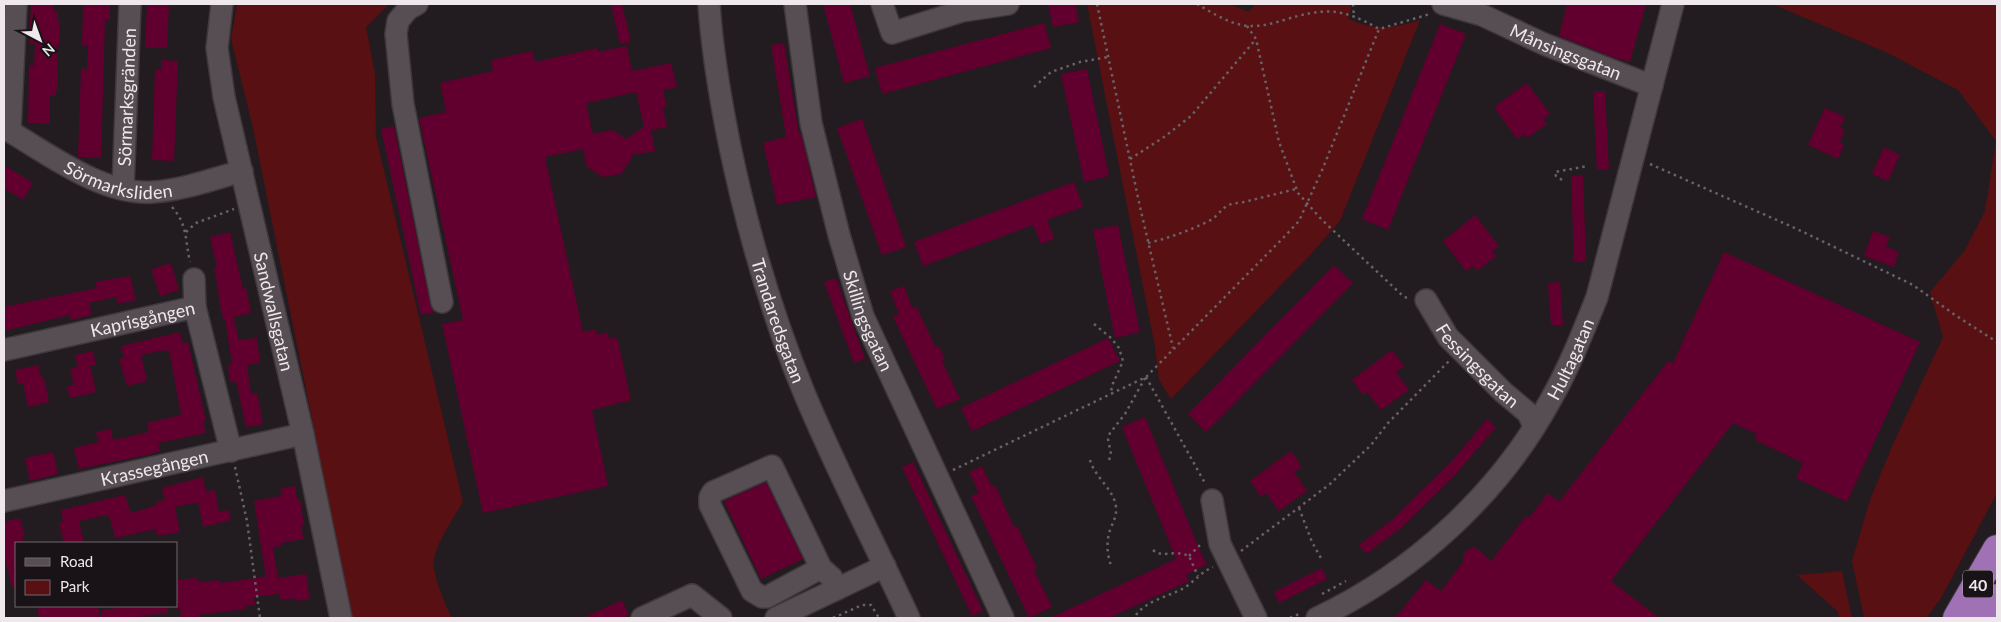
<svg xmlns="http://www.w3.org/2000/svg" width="2001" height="622" font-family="Lato,sans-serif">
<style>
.green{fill:#581013}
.building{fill:#61002e;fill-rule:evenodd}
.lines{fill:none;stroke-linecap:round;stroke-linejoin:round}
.minor-casing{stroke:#3e383c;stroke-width:24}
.highway-casing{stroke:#3e383c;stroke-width:30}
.path{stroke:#686266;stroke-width:2.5;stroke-dasharray:2.5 4;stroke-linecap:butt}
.minor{stroke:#574e54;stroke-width:21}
.highway{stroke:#a071b4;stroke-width:28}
.labels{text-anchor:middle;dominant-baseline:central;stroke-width:4.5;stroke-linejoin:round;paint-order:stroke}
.shield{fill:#191217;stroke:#aea8ac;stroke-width:1}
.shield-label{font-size:16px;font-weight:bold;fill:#eee8ec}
.street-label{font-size:18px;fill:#eee8ec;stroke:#191217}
</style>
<rect width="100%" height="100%" fill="#221b20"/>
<!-- green -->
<path class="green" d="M237,4H389L366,27L375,74L376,137L463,502C453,519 439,538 434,558C431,572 446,606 452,618H350L313,424L253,128L231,39Z
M1087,4H1230L1249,12L1255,4H1349L1351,8L1348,19C1377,31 1391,29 1420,20L1340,221L1312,253L1171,399L1159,380L1155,347Z
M1772,4H1997V493L1941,598L1926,618H1864L1852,561L1870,500L1893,444L1943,337L1930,292L1965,250L1985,211L1996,141L1958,90L1888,53Z
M1842,571L1852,618H1839L1838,612L1797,575Z"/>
<!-- building -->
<path class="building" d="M31,4H53V11H58V21H60L59,45H57L58,91L56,90V96H50V124L28,123L29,66H34L35,44H29Z
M83,4H110V19H105L101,158L78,157L81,68L87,69L88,45H82Z
M147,4H169L167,48H145Z
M611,4H622L631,42L620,44Z
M823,4H850L870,76L844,83Z
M1048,4H1075L1079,22L1053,27Z
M1567,4H1646L1630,62L1612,57L1559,36Z
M1044,23L1051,48L882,94L875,68Z
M1440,24L1466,34L1388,230L1362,219Z
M784,43L799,134H801L816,197L777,205L763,143L786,137L771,45Z
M627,46L632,71L671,63L677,87L663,90L667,106L663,107L667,127L651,130L655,151L631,155L632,158L621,174L603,177L587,167L583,149L545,157L583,332L596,329L597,335L608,332L609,339L617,337L631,400L592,410L608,486L483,513L442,324L463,320L419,118L446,112L440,83L493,71L491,60L532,51L535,62L597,48L598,52ZM636,92L644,127L626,139L612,130L593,134L586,103Z
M161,60L178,61L174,161L152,160L155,70H161Z
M1087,69L1109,176L1084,182L1061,74Z
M1527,83L1550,114L1543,119L1547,124L1527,138L1524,134L1517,139L1494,107Z
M1593,91H1605L1609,170H1597Z
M1825,108L1845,117L1840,128L1845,129L1840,142L1844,145L1838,159L1808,145Z
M862,119L906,247L882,255L837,128Z
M394,126L430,304L435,312L421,315L381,129Z
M1884,147L1900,155L1888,181L1872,174Z
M4,165L33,183L23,200L4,188Z
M1583,175L1586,262H1574L1571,176Z
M1074,182L1083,207L1047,220L1054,239L1041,244L1033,225L923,266L914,242Z
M1475,215L1499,246L1492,251L1496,256L1477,271L1473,266L1466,271L1443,241Z
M1118,225L1140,332L1115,338L1093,230Z
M1873,231L1890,237L1886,247L1899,252L1894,267L1864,256Z
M230,232L243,289L246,288L251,313L233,317L239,340L257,338L260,363L247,365L251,394L257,393L263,424L246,427L236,381L230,382L228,365L232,364L225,319H223L218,294H219L214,269L217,268L210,237Z
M1724,252L1920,342L1847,502L1796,478L1803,463L1755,440L1757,434L1733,423L1611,581L1659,618H1395L1426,580L1441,591L1463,562V556L1467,550L1474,547L1479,550L1491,561L1526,516L1529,518L1548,493L1559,502L1668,361L1673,363Z
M171,263L179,290L160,296L151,269Z
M1334,265L1353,283L1206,432L1188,414Z
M130,276L136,300L118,304L116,297L89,303L92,315L71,320L70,315L4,331V307L97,288L95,282Z
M836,278L865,359L854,363L824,282Z
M1560,282L1563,325H1551L1548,283Z
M904,286L912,308L916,306L936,348L939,346L945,359L942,361L960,399L937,409L893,317L899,314L890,291Z
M180,332L182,343L188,342L206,421L203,422L206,433L158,443L160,451L151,454L79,469L74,448L99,442L96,432L111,429L113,440L149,432L147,423L181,415L169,350L163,352L162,350L141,355L147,381L127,386L119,359L124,358L121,346Z
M1108,338L1120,361L972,431L961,408Z
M1392,350L1404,366L1396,372L1409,390L1381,410L1367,392L1363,395L1352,380Z
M93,351L96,365L90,366L96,392L70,398L67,386L74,385L70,369L78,367L75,355Z
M38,365L41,377H43L44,382H45L49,402L28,407L23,383L18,384L15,370Z
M1145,417L1200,551L1207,564L1186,575L1189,581L1109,618H1050L1176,559L1122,427Z
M1487,419L1496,427L1455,475L1401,528L1366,554L1359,545L1393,519L1453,460Z
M1291,451L1302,467L1294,472L1307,491L1279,511L1266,493L1261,497L1250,481Z
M53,452L58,474L30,481L25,458Z
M913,462L983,611L972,616L902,467Z
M982,466L992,487L995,485L1014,527L1017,526L1037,568L1034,570L1052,607L1029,618L971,496L979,493L969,472Z
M203,477L206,492L215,490L219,512L229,510L231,520L203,527L198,502L175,507L180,532L157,536L156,529L115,538L109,515H105L79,521L84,543H64L59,523L63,522L61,510L125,495L131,513L157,505L156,502L165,500L162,488Z
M766,482L803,559L761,579L724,501Z
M295,486L297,500H300L304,525L301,526L304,539L281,543L282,546L273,547L278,578L306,574L310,599L296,601V598L280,600L279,594L254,597L255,605L245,606V609L198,615V618H181L180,608L176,609V580L197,578L198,582L220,580V583L266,577L254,501L282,496L280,489Z
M20,518L25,536H22L24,543H16V587L12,588L4,554V522Z
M1322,568L1327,579L1279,603L1274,592Z
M622,600L629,615L622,618H583Z
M37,606H98L100,618H39Z
M135,606H168V613L141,616L142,618H101V610Z"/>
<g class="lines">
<!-- minor casing -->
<g class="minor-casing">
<g id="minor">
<path id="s1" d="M222,4L217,48L224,97L303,434L341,618"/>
<path d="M417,4L408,9L398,21L396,34L403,104L442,302"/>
<path id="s2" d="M709,4C712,50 720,97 729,142C747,229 771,313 805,395C837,471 875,544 909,618"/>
<path id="s3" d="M795,4L811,123L839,235L863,316L1003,618"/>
<path d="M882,4L892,33L962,11L1008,4"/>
<path id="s4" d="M1443,4L1482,15L1544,44L1652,86"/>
<path id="s5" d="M4,128C46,152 102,196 153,192C183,190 213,179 242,171"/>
<path d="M10,131L16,4"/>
<path id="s6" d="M123,189L130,4"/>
<path d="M194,279L195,307"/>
<path id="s7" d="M1426,300L1448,337L1503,392L1528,413L1534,426"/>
<path id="s8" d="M4,350L195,307L231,451"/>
<path d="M1212,500L1220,544L1256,618"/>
<path id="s9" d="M4,501L303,434"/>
<path d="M821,568L767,597H762L752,591L710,505V497L713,492L772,466L821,568L832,578L837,589"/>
<path d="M642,618L692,595L721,618"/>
<path d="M776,618L885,566"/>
<path id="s10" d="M1317,618C1413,573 1499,494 1550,401C1569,368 1583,332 1597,297L1673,4"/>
</g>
</g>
<!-- highway casing -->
<g class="highway-casing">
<path id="highway" d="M1957,618L1997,549
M1986,618L1997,598"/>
</g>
<!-- path -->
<path class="path" d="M1097,4L1140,207L1173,348
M1197,4C1211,12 1226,22 1242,25C1256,28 1271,24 1284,20C1323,8 1342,7 1379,29L1430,14
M1353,4L1354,17
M1247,26L1256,39L1279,142L1298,193L1322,220L1404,297L1408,298
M1034,87L1051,72L1080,62L1108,57
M1130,159L1164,137L1191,116L1256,39
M1650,164L1797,229L1913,285L1955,315L1997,342
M1562,180L1556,176L1555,172L1588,166
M172,207C188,225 185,241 190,262
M186,232L196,223L234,209
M1148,243C1169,238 1188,231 1207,222C1222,215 1221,203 1240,203L1296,189
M1094,324L1111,338L1119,348L1123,361L1111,388L1113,393
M1146,377L1206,485
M1090,460C1095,478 1114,489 1116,507C1117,516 1113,522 1110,530C1106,542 1107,556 1112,568
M1109,460L1111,454L1108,439L1110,433L1125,414L1145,378
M235,467L247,521L260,618
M953,470L1146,377L1286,235L1299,221L1323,168L1379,29
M1299,508L1312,542L1322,560
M1153,550C1163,559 1173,549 1189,556L1198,576
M1241,551L1330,484L1371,445L1388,423L1449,361
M1189,556L1202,543
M1322,594L1346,581
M1136,615C1147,600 1168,597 1184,588C1194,582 1201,572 1213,567
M833,618L862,605H871L879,618
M1290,618L1301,613"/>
<!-- minor -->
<use href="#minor" class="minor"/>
<!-- highway -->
<use href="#highway" class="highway"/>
</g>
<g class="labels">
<!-- shield labels -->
<rect class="shield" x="1963" y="570.5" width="30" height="27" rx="4"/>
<g class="shield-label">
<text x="1978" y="584">40</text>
</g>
<!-- street labels -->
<g class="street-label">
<text stroke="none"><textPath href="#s4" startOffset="132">Månsingsgatan</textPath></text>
<text stroke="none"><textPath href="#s6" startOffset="92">Sörmarksgränden</textPath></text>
<text stroke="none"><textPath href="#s5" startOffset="128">Sörmarksliden</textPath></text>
<text stroke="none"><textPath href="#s1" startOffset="314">Sandwallsgatan</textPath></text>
<text stroke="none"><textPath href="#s2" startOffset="325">Trandaredsgatan</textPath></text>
<text stroke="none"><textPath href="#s3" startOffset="326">Skillingsgatan</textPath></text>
<text stroke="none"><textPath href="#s8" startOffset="142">Kaprisgången</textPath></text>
<text stroke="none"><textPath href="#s10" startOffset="370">Hultagatan</textPath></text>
<text stroke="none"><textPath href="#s7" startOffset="84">Fessingsgatan</textPath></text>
<text stroke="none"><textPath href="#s9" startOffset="154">Krassegången</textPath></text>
</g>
</g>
<!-- border -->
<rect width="2001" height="622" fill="none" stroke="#eee8ec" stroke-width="10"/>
<!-- legend -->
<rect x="15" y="542" width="162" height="65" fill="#191217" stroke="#6e686c"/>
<rect x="25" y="558" width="25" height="8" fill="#574e54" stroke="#6e686c"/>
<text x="60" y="567" font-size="15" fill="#eee8ec">Road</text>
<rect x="25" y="580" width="25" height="15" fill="#581013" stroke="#6e686c"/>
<text x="60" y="592" font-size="15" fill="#eee8ec">Park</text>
<!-- north arrow -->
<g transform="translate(40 40) rotate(139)" stroke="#191217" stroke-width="4" paint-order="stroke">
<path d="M0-4L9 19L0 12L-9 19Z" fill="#eee8ec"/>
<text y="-8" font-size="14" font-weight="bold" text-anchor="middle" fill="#eee8ec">N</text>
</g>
</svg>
